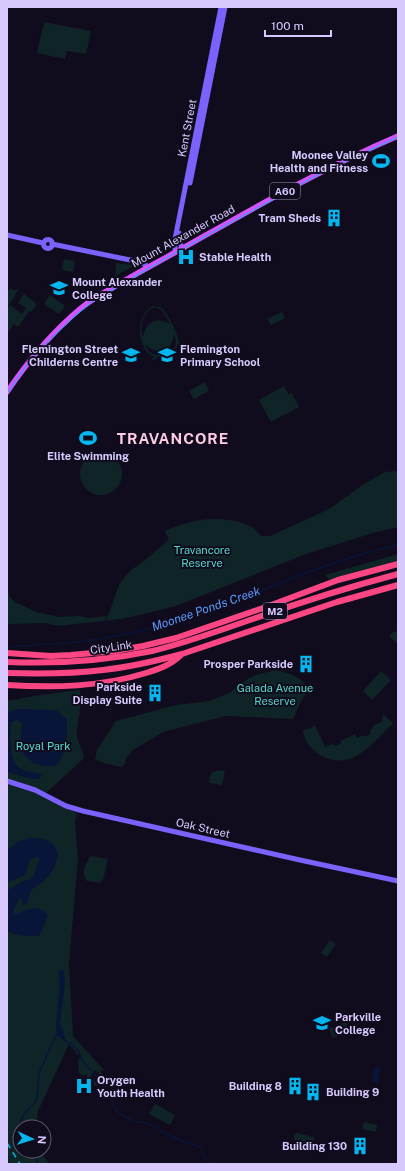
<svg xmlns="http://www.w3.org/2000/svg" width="405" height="1171" font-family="'Public Sans',sans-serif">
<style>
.green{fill:#0f2427;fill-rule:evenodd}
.water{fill:#091439}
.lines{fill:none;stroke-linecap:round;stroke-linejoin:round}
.stream{stroke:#091439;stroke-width:1.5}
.secondary{stroke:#7c62fc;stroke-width:5}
.primary{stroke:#d552fc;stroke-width:5.5}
.highway{stroke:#fc4683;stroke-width:6}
.tram{stroke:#04b6ef;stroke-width:1}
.rail{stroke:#04b6ef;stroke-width:1.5;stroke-dasharray:6 5;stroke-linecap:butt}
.labels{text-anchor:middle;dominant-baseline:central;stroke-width:4;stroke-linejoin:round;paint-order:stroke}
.shield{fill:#110c1d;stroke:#9c90ba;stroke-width:1}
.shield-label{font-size:10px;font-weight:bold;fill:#d7c9fe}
.street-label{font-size:11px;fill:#d7c9fe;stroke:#110c1d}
.poi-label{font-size:11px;font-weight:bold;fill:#d7c9fe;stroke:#110c1d;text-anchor:end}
.park-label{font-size:11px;fill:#57dcce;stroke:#110c1d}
.water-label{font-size:12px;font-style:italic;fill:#5999fc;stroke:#110c1d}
.district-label{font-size:15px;font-weight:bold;letter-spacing:1px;fill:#fecbe4;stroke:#110c1d}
</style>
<rect width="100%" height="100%" fill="#110c1d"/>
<!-- green -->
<path class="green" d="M44,22L91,31L86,54L67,51L65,59L37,53Z
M64,259L75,261L73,272L62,270Z
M116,263L132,265V267L115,276Z
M10,288L14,290L19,289L7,308V293Z
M24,294L37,304L31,312L29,311L18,327L14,324L9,331L7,329V310L10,305L22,314L26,308L18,303Z
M50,295L65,306L59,314L44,304Z
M153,306L160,307C168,313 178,333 179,343L176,348L153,360L152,358L155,357C137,351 134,315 153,306ZM155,307L162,310L170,324C156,316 146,322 143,337C139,326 143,311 155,307ZM174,333L176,342L175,347L157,355C151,354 147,351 146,345C158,357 174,350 174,333Z
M282,312L285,318L271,325L267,319Z
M205,382L209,391L194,399L189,391Z
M284,386L289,395L292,393L299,407L271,422L259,400Z
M80 474a21 21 0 1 1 42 0a21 21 0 1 1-42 0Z
M398,471V527L373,533L306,554L176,606L127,618L106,621L120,583L130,571L149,557L169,539L165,531C191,519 223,514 250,526C254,528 258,533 262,536H270L329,509L364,484L385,472Z
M398,554V561L330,580L325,575Z
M7,583L9,596L15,602L36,612L60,617L80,616L88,618L107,616L105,621L57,626L46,623L7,624Z
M398,631V644L389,636L393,632Z
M275,670C287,672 304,677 308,690L300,703L293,719L226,716L163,732L133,750L126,758L125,763L122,767L104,763L95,759L97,750L116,721L176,705L209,701L229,693L246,680L256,675Z
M381,671L391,680L372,700L363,691Z
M80,690C83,705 77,719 77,734C77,742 83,750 84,758L43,796L77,813L75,822L78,859L69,964L73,1036L104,1070L101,1071L103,1075H101L95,1070L90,1077L94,1081L98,1083V1085L96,1086H94V1082L91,1083L89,1087H87L84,1079L87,1076V1074L83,1076L79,1073L78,1060L81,1057L80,1053L78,1055L69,1044L38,1111L36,1127H20V1151H41L49,1164H7V701L41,695Z
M383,714L393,723C373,743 352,773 320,755C311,750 304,741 303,730L309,729L315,725L325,747L332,744L335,746L340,744L341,741L355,734L357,738L362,736H368L371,733V730L375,724H379L382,721Z
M225,770L222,785L210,783L209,780C211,770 215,771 225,770Z
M91,856L108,859L103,880L100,883L87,881C80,873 86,862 91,856Z
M330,940L336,944L327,957L321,953Z
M346,1022L349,1031L333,1038L329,1029Z
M155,1104L175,1115L170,1125L149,1114Z
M364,1122L377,1125L376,1132L362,1129Z
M296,1133L314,1137V1142L312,1144L294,1140V1135Z"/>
<!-- water -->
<path class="water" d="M17,709L56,710L67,719C67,739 68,748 57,765C42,770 20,760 20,742C20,736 22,729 22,723L17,720L12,722L10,727C11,740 8,764 23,770C30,773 36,771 42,775L39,779H32L7,772V712Z
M30,838C74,838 58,876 31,890L27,904L22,905V899L20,898L14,908V914C26,911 40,902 48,916L39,936C28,936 16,937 7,930V890C15,887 22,880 30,879L33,877L40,858C29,853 28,866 26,874L7,883V850L17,842Z
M62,970H64L65,983L60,1023L65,1037L64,1040L57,1036L56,1026L60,984L58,971Z
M375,1066L381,1068L377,1083L371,1082Z"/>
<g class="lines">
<!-- stream -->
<path class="stream" d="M7,647C30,645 53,644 77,642C111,638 145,631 177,621C202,614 225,604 249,595C297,576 347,556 398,545
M64,1039L65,1041L72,1044L79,1052L82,1060L102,1083L111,1098L115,1109L118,1112L132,1121L147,1123L156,1127L162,1132L190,1144L199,1146L209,1164
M18,1128L24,1114L36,1101L38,1090L39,1073L52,1043L57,1034
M31,1151L39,1164"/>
<!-- secondary -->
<path class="secondary" d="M190,183L225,7
M179,233V240L182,248
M7,235L43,243
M43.5 244a4.5 4.5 0 1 1 9 0a4.5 4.5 0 1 1-9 0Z
M52,244L140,262L149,267
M175,252V239L221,7
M7,781L35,790L66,806L83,811L300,860L398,881"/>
<!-- primary -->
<path class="primary" d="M7,392C28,361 52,332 81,308C91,300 103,293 114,287C137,273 160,261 183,248C254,208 323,168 398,136"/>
<!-- highway -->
<path class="highway" d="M7,653L51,656L71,655L115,651L143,646L176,638L266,607L338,580L398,564
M7,662C56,664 104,661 152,651C186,643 220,630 253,619C301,602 349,587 398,574
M7,673C39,674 71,674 103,670C130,667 156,661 182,654L337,602L398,585
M7,685C54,688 101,687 146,673C159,669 171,665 181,655"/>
<!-- tram -->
<path class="tram" d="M7,394L26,366L42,347L76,315L96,299L175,253L323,172L398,137"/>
<!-- rail -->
<path class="rail" d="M7,1143L20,1164"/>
</g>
<!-- icons -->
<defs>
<g id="stadium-bare" transform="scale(1.38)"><path d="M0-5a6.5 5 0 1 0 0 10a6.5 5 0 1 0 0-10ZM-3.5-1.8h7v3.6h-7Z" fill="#04b6ef" stroke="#110c1d" stroke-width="2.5" paint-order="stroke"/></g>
<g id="building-bare" transform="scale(1.38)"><path d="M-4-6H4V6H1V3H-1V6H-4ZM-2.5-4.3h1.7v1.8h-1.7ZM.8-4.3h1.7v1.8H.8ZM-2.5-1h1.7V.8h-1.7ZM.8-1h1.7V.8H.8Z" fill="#04b6ef" stroke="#110c1d" stroke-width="2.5" paint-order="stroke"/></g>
<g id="hospital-bare" transform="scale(1.38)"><path d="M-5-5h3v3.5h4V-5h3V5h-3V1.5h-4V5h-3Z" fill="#04b6ef" stroke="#110c1d" stroke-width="2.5" paint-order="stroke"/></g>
<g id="school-bare" transform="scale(1.38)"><path d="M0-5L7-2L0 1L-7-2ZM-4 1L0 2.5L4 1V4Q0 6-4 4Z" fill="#04b6ef" stroke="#110c1d" stroke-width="2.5" paint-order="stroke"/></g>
</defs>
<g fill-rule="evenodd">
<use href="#stadium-bare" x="381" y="161"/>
<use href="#building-bare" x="334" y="218"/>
<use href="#hospital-bare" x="186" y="257"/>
<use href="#school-bare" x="59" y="288"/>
<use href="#school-bare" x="131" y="355"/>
<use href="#school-bare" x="167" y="355"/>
<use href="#stadium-bare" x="88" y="438"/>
<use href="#building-bare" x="306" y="664"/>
<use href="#building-bare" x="155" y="693"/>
<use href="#school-bare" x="322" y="1023"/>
<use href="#hospital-bare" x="84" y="1086"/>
<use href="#building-bare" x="295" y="1086"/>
<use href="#building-bare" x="313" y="1092"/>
<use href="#building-bare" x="360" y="1146"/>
</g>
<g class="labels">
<!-- shield labels -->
<g class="shield">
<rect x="270" y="183" width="30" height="16" rx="3"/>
<rect x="263" y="603" width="24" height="16" rx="3"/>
</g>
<g class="shield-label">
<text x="285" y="191">A60</text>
<text x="275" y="611">M2</text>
</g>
<!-- street labels -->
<g class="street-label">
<text transform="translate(187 128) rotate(-79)">Kent Street</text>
<text transform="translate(183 236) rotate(-29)">Mount Alexander Road</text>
<text transform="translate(111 647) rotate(-8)">CityLink</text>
<text transform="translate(203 828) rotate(13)">Oak Street</text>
</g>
<!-- poi labels -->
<g class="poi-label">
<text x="368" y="155">Moonee Valley<tspan x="368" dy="13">Health and Fitness</tspan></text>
<text x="321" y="218">Tram Sheds</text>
<text x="199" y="257" text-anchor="start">Stable Health</text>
<text x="72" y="282" text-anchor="start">Mount Alexander<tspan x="72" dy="13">College</tspan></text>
<text x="118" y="349">Flemington Street<tspan x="118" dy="13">Childerns Centre</tspan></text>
<text x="180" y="349" text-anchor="start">Flemington<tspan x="180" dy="13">Primary School</tspan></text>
<text x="88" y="456" text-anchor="middle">Elite Swimming</text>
<text x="293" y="664">Prosper Parkside</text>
<text x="142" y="687">Parkside<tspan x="142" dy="13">Display Suite</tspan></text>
<text x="335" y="1017" text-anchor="start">Parkville<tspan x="335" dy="13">College</tspan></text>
<text x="97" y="1080" text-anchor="start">Orygen<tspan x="97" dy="13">Youth Health</tspan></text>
<text x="282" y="1086">Building 8</text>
<text x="326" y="1092" text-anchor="start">Building 9</text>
<text x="347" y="1146">Building 130</text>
</g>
<!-- park labels -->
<g class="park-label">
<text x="202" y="550">Travancore<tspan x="202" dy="13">Reserve</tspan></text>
<text x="275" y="688">Galada Avenue<tspan x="275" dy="13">Reserve</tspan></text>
<text x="43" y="746">Royal Park</text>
</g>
<!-- water labels -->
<g class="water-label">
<text transform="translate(206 609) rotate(-19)">Moonee Ponds Creek</text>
</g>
<!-- district labels -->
<g class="district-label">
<text x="173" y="438">TRAVANCORE</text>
</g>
</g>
<!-- border -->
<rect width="405" height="1171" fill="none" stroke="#d7c9fe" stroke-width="16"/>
<!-- north arrow -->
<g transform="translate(32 1139) rotate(94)"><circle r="19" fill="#110c1d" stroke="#605877"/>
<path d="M0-3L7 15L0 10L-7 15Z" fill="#04b6ef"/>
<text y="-6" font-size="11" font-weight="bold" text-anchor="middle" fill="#d7c9fe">N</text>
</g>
<!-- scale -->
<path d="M265 30v6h66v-6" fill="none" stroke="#d7c9fe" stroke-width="2"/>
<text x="271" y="30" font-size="12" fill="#d7c9fe" stroke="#110c1d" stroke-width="3" paint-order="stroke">100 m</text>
</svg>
